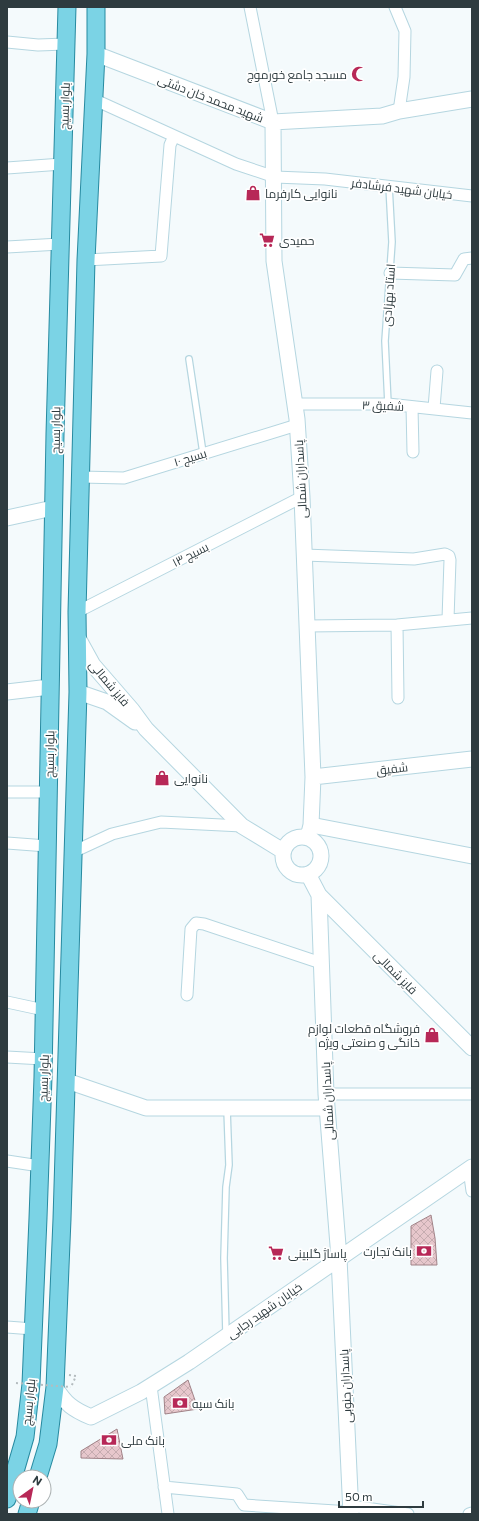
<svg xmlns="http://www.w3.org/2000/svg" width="479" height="1521" font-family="Commissioner,Cairo,sans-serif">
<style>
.building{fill:url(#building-cross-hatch);stroke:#a18388}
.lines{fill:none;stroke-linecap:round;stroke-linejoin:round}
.lane-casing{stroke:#b5d6e0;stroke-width:8}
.street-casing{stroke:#b5d6e0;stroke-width:13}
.secondary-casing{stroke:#b5d6e0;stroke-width:17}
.primary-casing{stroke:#278aa0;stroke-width:19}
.path{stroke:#b4bcbf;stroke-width:2;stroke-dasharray:2 3;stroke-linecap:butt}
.lane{stroke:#fff;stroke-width:5.5}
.street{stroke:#fff;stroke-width:11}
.secondary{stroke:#fff;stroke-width:15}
.primary{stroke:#7bd3e5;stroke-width:17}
.path-bridge{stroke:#b4bcbf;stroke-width:2;stroke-dasharray:2 3;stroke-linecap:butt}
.labels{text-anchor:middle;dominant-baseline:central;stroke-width:3.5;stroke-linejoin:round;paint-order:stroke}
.poi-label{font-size:12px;fill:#2e3b3f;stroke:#fff;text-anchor:start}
.street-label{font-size:12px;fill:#2e3b3f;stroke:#fff}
</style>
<defs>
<pattern id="building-cross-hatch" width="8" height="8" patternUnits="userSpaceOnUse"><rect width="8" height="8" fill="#e7c7cc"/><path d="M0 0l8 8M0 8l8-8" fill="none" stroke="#c6acb0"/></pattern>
</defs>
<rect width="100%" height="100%" fill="#f4fafc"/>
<!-- building -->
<path class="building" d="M431,1215L435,1238L437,1265H411V1226Z
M188,1380L198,1409L165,1414L164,1397Z
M117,1429L123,1459L81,1458V1451Z"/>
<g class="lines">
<!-- lane casing -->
<g class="lane-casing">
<path id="lane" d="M189,359L203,453
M388,404L385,341L392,242L389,186
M226,1334L224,1258L226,1187L229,1165L227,1109"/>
</g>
<!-- street casing -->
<g class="street-casing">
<path id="street" d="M250,7L273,122
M395,7L405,31L404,77L399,111
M7,42L38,45L66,44
M93,99L236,164L275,177L325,179L472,196
M7,168L62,164
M7,247L60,244
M86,260L161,256L170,145L174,136
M390,273L455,275L464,259L472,258
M294,404H388L472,413
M412,407L413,452
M434,408L437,371
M81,477L124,478L297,425
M304,555L414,559L445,554L449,556L450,560L448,619
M77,612L302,497
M397,625L398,698
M306,626L397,625L472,618
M7,792H48
M7,843L47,846
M73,852L112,834L161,822L242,826
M187,995L191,929L196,923L204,924L321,963
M7,1002L44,1010
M7,1057L43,1059
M326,1094H472
M7,1161L40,1166
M469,1169L472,1191
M7,1327L33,1329
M151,1386L168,1514
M164,1487L237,1494L244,1505L351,1512
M351,1506L408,1514
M469,1514L472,1513"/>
</g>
<!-- secondary casing -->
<g class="secondary-casing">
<path id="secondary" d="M96,54L273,122L382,116L399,111L472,99
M273,122L274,261L297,419L302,497L313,777L311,825L308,837
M7,518L53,508
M77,636L93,665L132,710L146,729L242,826L283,851
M7,692L50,687
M78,692L107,702L135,722
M313,777L472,759
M311,825L472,856
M283 856a19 19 0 1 1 38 0a19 19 0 1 1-38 0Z
M308,874L319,895L326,1094L339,1258L351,1514
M319,895L472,1048
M67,1081L146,1108H327
M55,1387C66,1404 72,1409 91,1417L141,1392L189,1362L472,1167"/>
</g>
<!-- primary casing -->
<g class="primary-casing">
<path id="primary" d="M38,1477L48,1444L55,1387L62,1219L78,692L77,612L86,260L96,54V7
M7,1499L25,1437L31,1384L38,1218L43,1077L55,434L67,7
M27,1514L31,1501"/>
</g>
<!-- path -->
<path class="path" d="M69,1375L76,1376L71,1387"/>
<!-- lane -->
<use href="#lane" class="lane"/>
<!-- street -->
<use href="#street" class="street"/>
<!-- secondary -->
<use href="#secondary" class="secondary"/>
<!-- primary -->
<use href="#primary" class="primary"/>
<!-- path-bridge -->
<path class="path-bridge" d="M16,1383L71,1387"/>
</g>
<!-- icons -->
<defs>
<g id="mosque-bare" transform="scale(1.2)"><path d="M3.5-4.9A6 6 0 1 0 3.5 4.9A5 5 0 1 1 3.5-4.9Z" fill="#b72857" stroke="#fff" stroke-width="2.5" paint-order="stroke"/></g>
<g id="shop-bare" transform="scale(1.2)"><path d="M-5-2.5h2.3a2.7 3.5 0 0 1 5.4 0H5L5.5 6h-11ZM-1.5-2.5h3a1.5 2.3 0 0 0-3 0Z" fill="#b72857" stroke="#fff" stroke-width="2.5" paint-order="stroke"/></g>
<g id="supermarket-bare" transform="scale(1.2)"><path d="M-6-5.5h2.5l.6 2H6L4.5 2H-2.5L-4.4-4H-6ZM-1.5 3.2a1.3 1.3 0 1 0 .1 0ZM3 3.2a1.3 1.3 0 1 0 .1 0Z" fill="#b72857" stroke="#fff" stroke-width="2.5" paint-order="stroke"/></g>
<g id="bank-bare" transform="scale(1.2)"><path d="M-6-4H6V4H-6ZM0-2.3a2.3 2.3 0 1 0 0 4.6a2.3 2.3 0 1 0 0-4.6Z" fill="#b72857" stroke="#fff" stroke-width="2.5" paint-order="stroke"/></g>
</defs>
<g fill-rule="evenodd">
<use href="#mosque-bare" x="359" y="74"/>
<use href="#shop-bare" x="253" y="193"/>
<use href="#supermarket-bare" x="267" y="240"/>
<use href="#shop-bare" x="162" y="778"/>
<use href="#shop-bare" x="432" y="1035"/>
<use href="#bank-bare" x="424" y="1251"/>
<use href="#supermarket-bare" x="276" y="1253"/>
<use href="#bank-bare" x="180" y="1403"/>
<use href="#bank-bare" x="109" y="1440"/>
</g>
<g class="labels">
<!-- poi labels -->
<g class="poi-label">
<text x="347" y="74" text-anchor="end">مسجد جامع خورموج</text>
<text x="265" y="193">نانوایی کارفرما</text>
<text x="279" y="240">حمیدی</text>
<text x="174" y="778">نانوایی</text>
<text x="420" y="1028" text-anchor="end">فروشگاه قطعات لوازم<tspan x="420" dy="14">خانگی و صنعتی ویژه</tspan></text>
<text x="412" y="1251" text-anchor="end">بانک تجارت</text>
<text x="288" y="1253">پاساژ گلبینی</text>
<text x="192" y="1403">بانک سپه</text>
<text x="121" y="1440">بانک ملی</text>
</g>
<!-- street labels -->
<g class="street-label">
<text transform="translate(211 98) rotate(21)">شهید محمد خان دشتی</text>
<text transform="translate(64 106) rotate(-88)">بلوار بسیج</text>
<text transform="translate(402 188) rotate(7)">خیابان شهید فرشادفر</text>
<text transform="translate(388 295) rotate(-86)">استاد بهزادی</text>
<text transform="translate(383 405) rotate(2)">شفیق ۳</text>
<text transform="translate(55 430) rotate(-89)">بلوار بسیج</text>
<text transform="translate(190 457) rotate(-17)">بسیج ۱۰</text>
<text transform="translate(300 479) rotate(-93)">پاسداران شمالی</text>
<text transform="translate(190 554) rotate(-27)">بسیج ۱۳</text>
<text transform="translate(110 683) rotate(50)">فایز شمالی</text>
<text transform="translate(49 754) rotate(-89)">بلوار بسیج</text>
<text transform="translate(392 768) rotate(-6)">شفیق</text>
<text transform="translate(396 972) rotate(45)">فایز شمالی</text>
<text transform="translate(43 1078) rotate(-88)">بلوار بسیج</text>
<text transform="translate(327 1101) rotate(-93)">پاسداران شمالی</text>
<text transform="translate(264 1310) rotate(-35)">خیابان شهید رجایی</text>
<text transform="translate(345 1386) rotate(-93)">پاسداران جنوبی</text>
<text transform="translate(28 1402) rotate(-84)">بلوار بسیج</text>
</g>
</g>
<!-- border -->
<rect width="479" height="1521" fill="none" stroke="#2e3b3f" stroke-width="16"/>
<!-- north arrow -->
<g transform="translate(32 1489) rotate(33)"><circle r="19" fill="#ffffff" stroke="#abb1b2"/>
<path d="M0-3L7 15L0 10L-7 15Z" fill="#b72857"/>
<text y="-6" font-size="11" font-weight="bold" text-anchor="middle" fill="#2e3b3f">N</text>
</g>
<!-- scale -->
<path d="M339 1501v6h84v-6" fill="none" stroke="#2e3b3f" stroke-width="2"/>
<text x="345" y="1501" font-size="12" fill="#2e3b3f" stroke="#ffffff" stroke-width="3" paint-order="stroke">50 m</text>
</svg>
